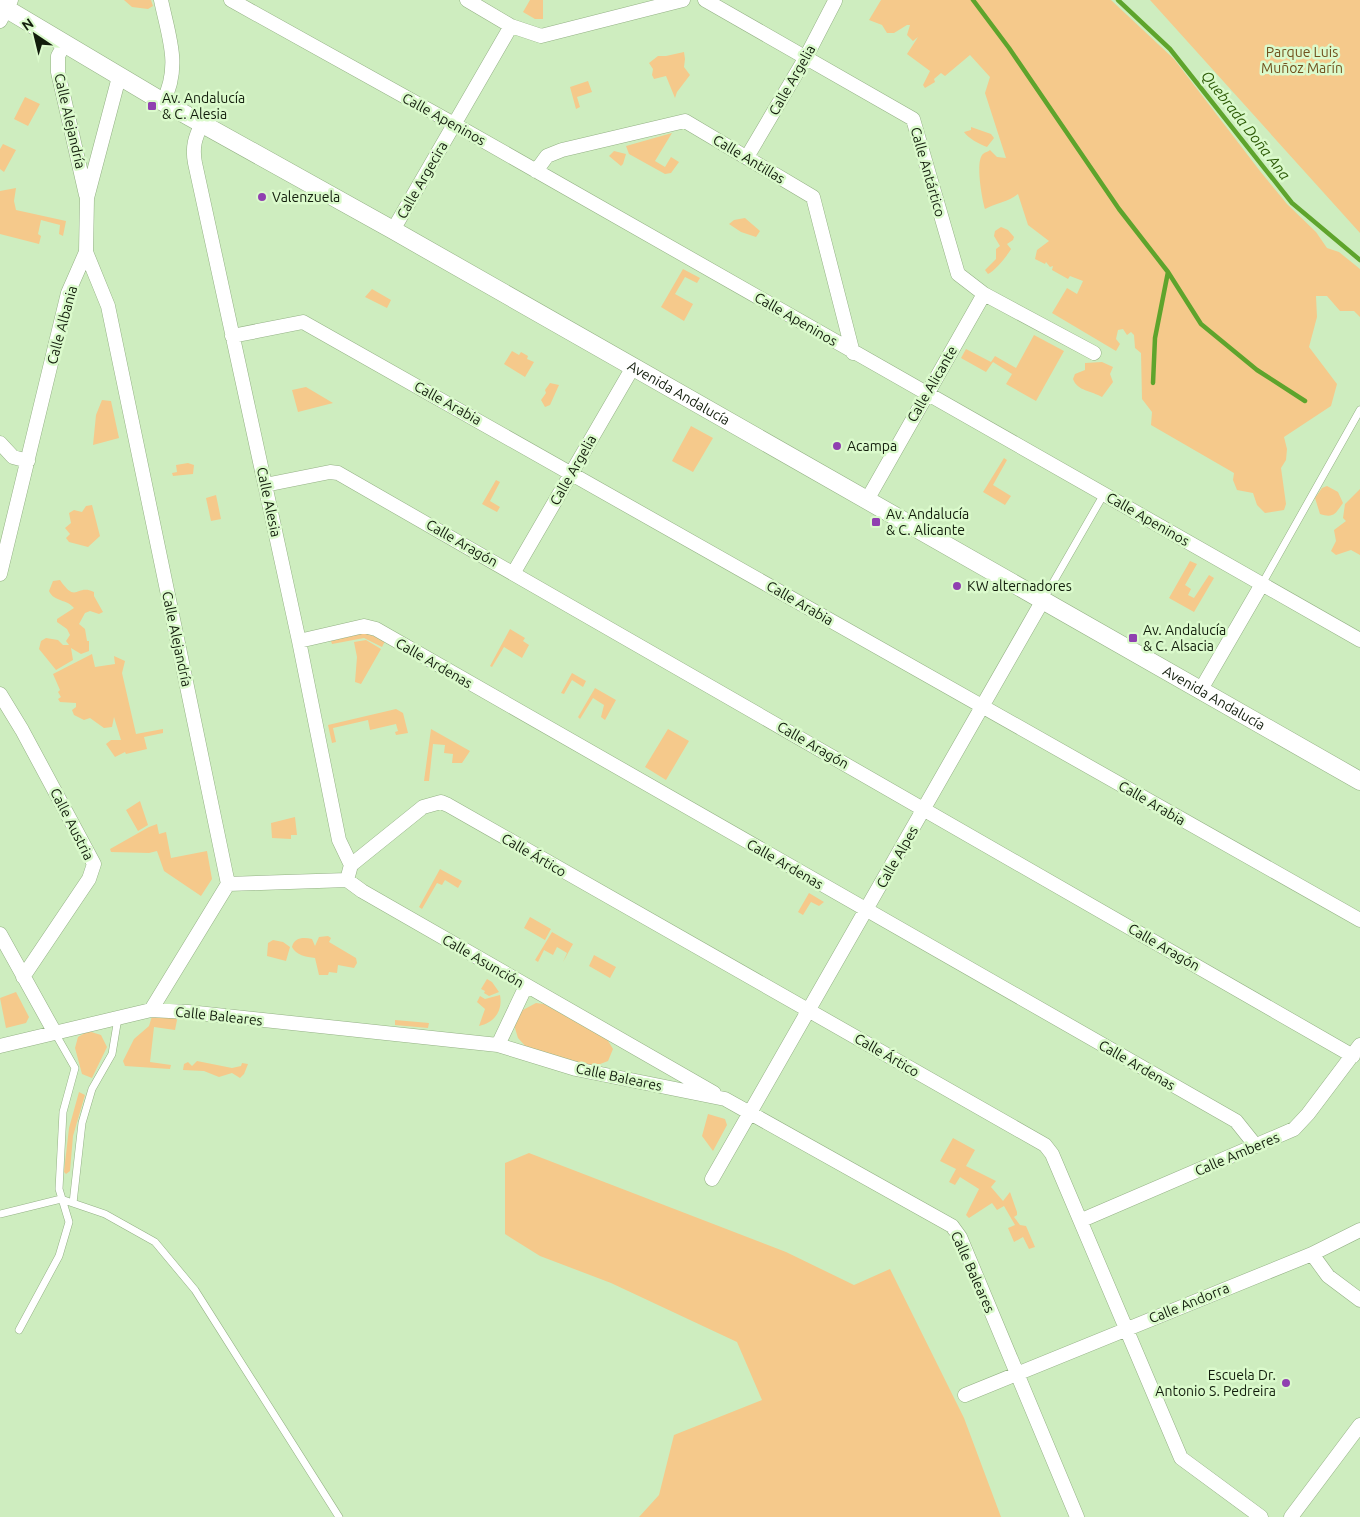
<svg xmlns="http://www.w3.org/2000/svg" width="1360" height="1517" font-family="Ubuntu,sans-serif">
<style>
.green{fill:#f5c98b}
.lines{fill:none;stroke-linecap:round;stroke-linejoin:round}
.stream{stroke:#5ea42c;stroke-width:4.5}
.service-casing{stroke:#94b185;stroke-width:8}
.minor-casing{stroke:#94b185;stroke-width:15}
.tertiary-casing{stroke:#94b185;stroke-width:19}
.service{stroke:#fff;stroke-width:7}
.minor{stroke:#fff;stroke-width:14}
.tertiary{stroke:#fff;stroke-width:18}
.poi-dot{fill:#9040b0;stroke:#dbfacc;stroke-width:2}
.labels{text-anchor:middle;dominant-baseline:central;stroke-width:5;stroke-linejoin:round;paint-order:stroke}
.park-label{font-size:14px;fill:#71511e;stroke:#dbfacc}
.street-label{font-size:14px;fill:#121d0c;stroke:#dbfacc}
.poi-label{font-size:14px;fill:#121d0c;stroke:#dbfacc;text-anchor:start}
.water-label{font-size:15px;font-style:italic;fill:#2d5b07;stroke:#dbfacc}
</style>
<rect width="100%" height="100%" fill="#ceedbf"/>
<!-- green -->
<path class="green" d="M124,0H151L153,6L148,9L132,7Z
M530,0H543V19H535L523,12Z
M881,0H1111L1174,59L1260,171L1287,204L1316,232L1327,248L1339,252L1360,269V317L1354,311H1340L1327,296H1316L1317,317L1309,347L1337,384L1331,406L1284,437L1287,449L1286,460L1281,468L1286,504L1284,510L1265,513L1257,505L1253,493L1237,490L1233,480L1234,473L1151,425L1152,412L1142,399L1141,353L1135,348L1134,335L1131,332L1127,335L1123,329L1118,330L1116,339L1120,344L1116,351L1052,313L1067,288L1077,294L1083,281L1070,276L1068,279L1052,270L1053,266L1050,267L1046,262L1045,264L1035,259L1037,250L1049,241L1028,225L1018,194C1008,202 996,203 985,209C982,199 975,161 983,154C985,152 988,152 990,150L997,157L1006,158L985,93L990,77L970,55L945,76L941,73L934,79L935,82L925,88L923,85L930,71L907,54L918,37L913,41L907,35L910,25H907L894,33H887L882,25L869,20Z
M1150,0H1360V233Z
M684,52L685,59L684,67L690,75L677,92L675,98L666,76L654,79L652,75L653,69L649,63L658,56H666Z
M588,81L592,92L577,97L580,107L576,109L570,87Z
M25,97L40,104L28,126L14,119Z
M971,127L991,134L994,138L987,147C979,144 968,138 964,132L971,130Z
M672,133L655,161L665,167L671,157L679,162L671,173L665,174L629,154L626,146Z
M3,144L16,150L4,172L0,169V149Z
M614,151L626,154L623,164L621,166L609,156Z
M16,188L14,201L16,210L66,221L63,236L59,234L60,225L41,220L38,234L41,236L39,244L0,234V191Z
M745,218L760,231L756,237L741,232L729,224L734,220Z
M1001,227L1008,230L1014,237L1013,240L1007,244L1011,249C1007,256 995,271 988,274L985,270L996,259V249L1000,246L994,236L995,231Z
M683,269L700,278L697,283L685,277L675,294L693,304L684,321L661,307Z
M372,289L391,300L387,308L365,297Z
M1034,335L1064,351L1036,401L1006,384L1012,374L993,362L986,372L961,358L966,349L991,362L995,356L1016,368Z
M512,351L519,355L521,352L528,356L527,359L534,362L525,377L504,364Z
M1102,362L1113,367L1110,374L1113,382L1102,397C1092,391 1077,391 1073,379L1075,374L1085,370V363Z
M550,383L559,385L550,405L545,407L541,400L546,393L545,390Z
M306,387L333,403L298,412L292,390Z
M102,400L111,401L119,438L93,445L96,415Z
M691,426L713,438L693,472L672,461Z
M1004,458L1007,460L993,485L1011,496L1005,505L983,492Z
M188,463L194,465L193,474L173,476L172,473L177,472L176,465Z
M496,480L500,482L490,501L500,507L497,512L482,504Z
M1327,486L1338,492L1343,503C1336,512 1335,519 1320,514L1315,498L1322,488Z
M1360,489V555L1351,550L1336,555L1331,551L1336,541L1334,530L1346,521L1343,518L1345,504Z
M216,495L221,519L211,521L206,498Z
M92,505L100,536L88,547L69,542L66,538L70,534L65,528L71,523L69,513L74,510L82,512L86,506Z
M1190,561L1197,564L1185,585L1191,589L1188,595L1194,598L1209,575L1214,578L1194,612L1169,598Z
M60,580C77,605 76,583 94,592V596L103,612L99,614L90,611L85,613L79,624L85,629L87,641H89V651L81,654L71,648L73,660L56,670L39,649L41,641L46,638L58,640L63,645H69L66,641L70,635L67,629L57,622V619L74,608C67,599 54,602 49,591L53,581Z
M510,629L525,638L523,641L529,645L522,658L504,647L492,667L490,666Z
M365,632L385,641L382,647L364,638L332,644L331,641Z
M366,640L381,649L361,684L355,682L357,657L354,642Z
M92,654L95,667L115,664L114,656L125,661L122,673L136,734L163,729V733L144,737L147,749L126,754L125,752L115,757L106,744L111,740H121L114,717L112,727L104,728L90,718L84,720L74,715L72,710L76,707V703L60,702L58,699L61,697L58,692L60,690L53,674Z
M572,673L586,681L583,687L572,680L564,694L561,693Z
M595,688L616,700L605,720L601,717L604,705L593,698L580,719L578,717Z
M396,709L403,713L408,733L396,735L395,732L398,731L396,724L370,730L368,720L333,728L336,742L332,743L328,725Z
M431,729L470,751L462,763H452L453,754L444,753L445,745L433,744L429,781H424Z
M668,729L689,741L666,780L645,767Z
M140,801L148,825L138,831L126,810Z
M295,817L297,835H291V839L272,838L271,823Z
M157,824L159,834L166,832L171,858L207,851L212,879L201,896L164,871L157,851L149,853L111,852L110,849L149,827Z
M440,869L462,881L458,888L445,880L442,885L437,883L422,909L419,907Z
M809,893L824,902L819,906L811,902L803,915L798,912Z
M530,917L551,929L545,940L524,928Z
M552,932L573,944L563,962L567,953L557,947L553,955L544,950L538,962L535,960Z
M328,936L331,938L329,942L356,958L357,963L354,968L338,965L337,973L329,972L328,975H319L315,958C306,957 296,955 292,947C294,937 304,937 312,939L315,946L319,937Z
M273,940L283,942L290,947L286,961L267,956L268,943Z
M594,955L616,967L610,978L589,966Z
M487,979L492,982L499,992L489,996L484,993L485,991L481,989Z
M16,992L29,1017L26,1023L6,1028L0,998Z
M500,995C503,1011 494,1023 479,1026L485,1009L477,1002L480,996L485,999Z
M536,1003L544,1004L607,1039L613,1049L608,1061L595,1066L528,1049L518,1038L514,1025L521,1011Z
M153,1013L175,1017L177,1020L175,1030L154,1027L150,1062L171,1065L170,1069L125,1066L123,1061L134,1039L149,1026Z
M395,1020L429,1023L428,1028L395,1025Z
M88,1031L101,1035L107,1047L92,1078L82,1074L75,1048L78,1037Z
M197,1061L232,1068L241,1066L242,1063L248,1064L244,1074L240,1078L232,1073L219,1077L204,1071L183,1070L184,1064L188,1062L192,1066Z
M79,1092L85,1095L73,1136L70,1171L66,1174L64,1172L69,1128Z
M708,1114L725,1119L727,1125L713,1151L702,1136Z
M953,1138L975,1150L966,1166L996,1181L991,1187L1003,1201L1010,1192L1017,1212V1215L1014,1217L1020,1225L1026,1226L1035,1247L1029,1249L1023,1237L1014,1242L1008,1228L1015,1225L1004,1206L997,1210L992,1203L969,1218L966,1215L979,1189L960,1177L955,1185L949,1182L956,1169L940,1161Z
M529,1153L786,1252L854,1285L890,1269L964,1418L1001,1517H639L659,1495L674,1435L762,1400L737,1342L611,1283L540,1256L505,1234V1163Z"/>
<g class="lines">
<!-- stream -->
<path class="stream" d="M973,0L1009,48L1119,209L1168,272L1201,324L1257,370L1305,401
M1118,0L1170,49L1292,203L1360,260
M1153,383L1155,338L1168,272"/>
<!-- service casing -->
<g class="service-casing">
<path id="service" d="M1262,584L1360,410
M1043,600L1104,494
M73,1203L82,1123L92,1089L112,1054L118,1018
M0,1214L61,1199L105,1214L155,1242L195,1290L339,1517
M19,1330L59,1256L69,1222L59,1189L63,1112L75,1068L55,1033"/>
</g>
<!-- minor casing -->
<g class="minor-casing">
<path id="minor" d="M161,0C169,38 181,66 163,102
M231,0L454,124L1360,640
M467,0L511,26L541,36L683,0
M705,0L913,119L958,274L984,294L1094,353
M0,21L11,0
M64,45L58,56V72L86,195
M202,123C195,138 192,147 195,163L299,641L339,840L351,865L347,880
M747,157L806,57L835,1
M536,171L547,156L562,150L685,121L813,197L853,353
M393,230L511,26
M86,252L108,306L228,884L151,1010
M232,336L303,322L1360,920
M0,443L13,457L28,461
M265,485L330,472L338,473L1353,1056
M867,500L984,294
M514,572L633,367
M0,574L68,293L86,252L87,198L119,77
M299,641L364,626L376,629L1236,1121L1256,1146
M1200,691L1262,584
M0,694L22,730L94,864L89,879L23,977
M351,865L423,807L441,802L448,805L1045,1145L1052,1154L1181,1458L1261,1517
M228,884L347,880L362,891L714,1093
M0,934L55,1033
M498,1045L526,986
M0,1046L151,1010L188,1012L498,1045L576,1069L725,1099L952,1226L960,1237L1077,1517
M712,1179L1043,600
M1082,1220L1294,1129L1308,1114L1360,1045
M1312,1254L1328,1276L1360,1300
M965,1395L1312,1254L1360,1230
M1291,1517L1360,1425"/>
</g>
<!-- tertiary casing -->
<g class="tertiary-casing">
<g id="tertiary">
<path id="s1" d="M0,5L163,102L393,230L1360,781"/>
</g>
</g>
<!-- service -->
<use href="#service" class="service"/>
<!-- minor -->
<use href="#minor" class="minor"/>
<!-- tertiary -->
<use href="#tertiary" class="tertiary"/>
</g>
<!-- markers -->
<g class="poi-dot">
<rect x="147" y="101" width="10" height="10" rx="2.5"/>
<circle cx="262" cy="197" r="5"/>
<circle cx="837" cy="446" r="5"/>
<rect x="871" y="517" width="10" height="10" rx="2.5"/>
<circle cx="957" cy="586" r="5"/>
<rect x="1128" y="633" width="10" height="10" rx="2.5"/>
<circle cx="1286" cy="1383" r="5"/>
</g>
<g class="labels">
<!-- park labels -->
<g class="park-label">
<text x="1302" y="52">Parque Luis<tspan x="1302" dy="16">Muñoz Marín</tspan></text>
</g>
<!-- street labels -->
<g class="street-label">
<text transform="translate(792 80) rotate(-60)">Calle Argelia</text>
<text transform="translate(444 119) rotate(29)">Calle Apeninos</text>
<text transform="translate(70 121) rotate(77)">Calle Alejandría</text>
<text transform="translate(749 159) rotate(31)">Calle Antillas</text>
<text transform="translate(928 172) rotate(74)">Calle Antártico</text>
<text transform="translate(422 180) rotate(-60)">Calle Argecira</text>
<text transform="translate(796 319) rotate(30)">Calle Apeninos</text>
<text transform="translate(62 325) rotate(-75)">Calle Albania</text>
<text transform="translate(932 384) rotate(-60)">Calle Alicante</text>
<text stroke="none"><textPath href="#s1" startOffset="782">Avenida Andalucía</textPath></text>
<text transform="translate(448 403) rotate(29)">Calle Arabia</text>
<text transform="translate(573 470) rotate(-60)">Calle Argelia</text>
<text transform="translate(269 502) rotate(78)">Calle Alesia</text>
<text transform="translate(1148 519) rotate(30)">Calle Apeninos</text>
<text transform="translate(462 543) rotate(30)">Calle Aragón</text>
<text transform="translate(800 603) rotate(30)">Calle Arabia</text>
<text transform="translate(177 639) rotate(78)">Calle Alejandría</text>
<text transform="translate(434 663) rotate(30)">Calle Ardenas</text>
<text stroke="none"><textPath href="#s1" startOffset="1398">Avenida Andalucía</textPath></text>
<text transform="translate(813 745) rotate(30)">Calle Aragón</text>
<text transform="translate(1152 803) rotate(30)">Calle Arabia</text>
<text transform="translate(72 824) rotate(63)">Calle Austria</text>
<text transform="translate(534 855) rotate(30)">Calle Ártico</text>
<text transform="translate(897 857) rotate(-60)">Calle Alpes</text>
<text transform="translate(785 864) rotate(30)">Calle Ardenas</text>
<text transform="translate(1164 947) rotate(30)">Calle Aragón</text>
<text transform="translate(483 961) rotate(30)">Calle Asunción</text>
<text transform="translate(219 1016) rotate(6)">Calle Baleares</text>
<text transform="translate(887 1055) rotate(30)">Calle Ártico</text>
<text transform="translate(1137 1065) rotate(30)">Calle Ardenas</text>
<text transform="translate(619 1077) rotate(12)">Calle Baleares</text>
<text transform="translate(1237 1154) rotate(-23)">Calle Amberes</text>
<text transform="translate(973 1272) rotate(66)">Calle Baleares</text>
<text transform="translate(1189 1303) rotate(-22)">Calle Andorra</text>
</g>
<!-- poi labels -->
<g class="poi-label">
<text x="162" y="98">Av. Andalucía<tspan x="162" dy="16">&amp; C. Alesia</tspan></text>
<text x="272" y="197">Valenzuela</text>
<text x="847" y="446">Acampa</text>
<text x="886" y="514">Av. Andalucía<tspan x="886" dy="16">&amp; C. Alicante</tspan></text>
<text x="967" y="586">KW alternadores</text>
<text x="1143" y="630">Av. Andalucía<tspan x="1143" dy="16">&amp; C. Alsacia</tspan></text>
<text x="1276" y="1375" text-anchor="end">Escuela Dr.<tspan x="1276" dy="16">Antonio S. Pedreira</tspan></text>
</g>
<!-- water labels -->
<g class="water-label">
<text transform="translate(1246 125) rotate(52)">Quebrada Doña Ana</text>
</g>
</g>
<!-- north arrow -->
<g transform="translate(35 35) rotate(325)" stroke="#dbfacc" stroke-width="4" paint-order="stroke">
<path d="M0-4L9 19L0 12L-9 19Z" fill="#121d0c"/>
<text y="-8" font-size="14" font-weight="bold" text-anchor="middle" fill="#121d0c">N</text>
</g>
</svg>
